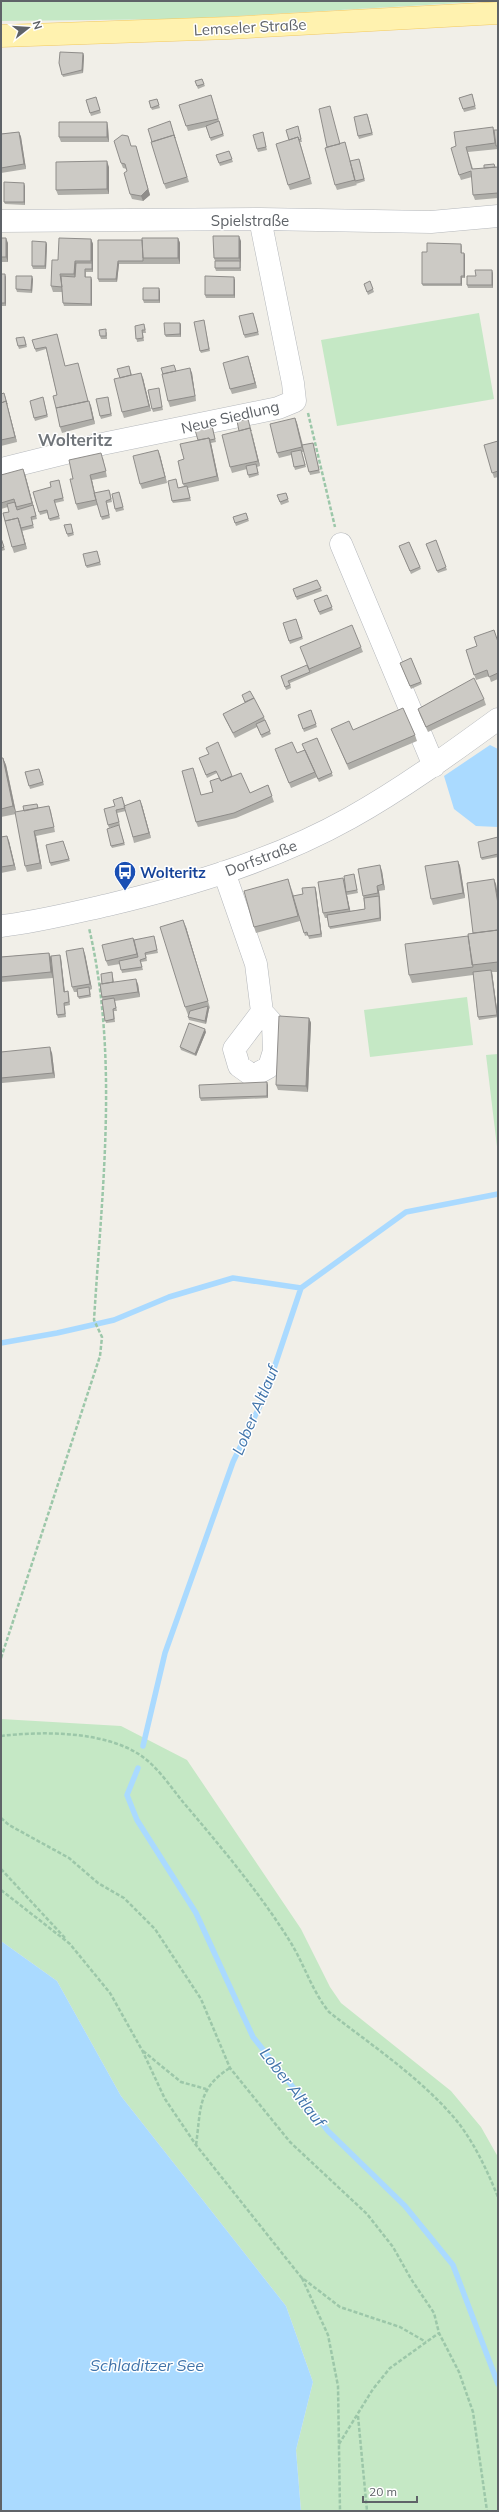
<svg xmlns="http://www.w3.org/2000/svg" width="499" height="2512" font-family="Mulish,sans-serif">
<style>
.green{fill:#c5e8c5}
.water{fill:#aadaff}
.lines{fill:none;stroke-linecap:round;stroke-linejoin:round}
.stream{stroke:#aadaff;stroke-width:5.5}
.minor-casing{stroke:#b5b8bc;stroke-width:23}
.major-casing{stroke:#f2c960;stroke-width:23}
.path{stroke:#9cc7a9;stroke-width:2.5;stroke-dasharray:4 2;stroke-linecap:butt}
.minor{stroke:#fff;stroke-width:22}
.major{stroke:#fff2af;stroke-width:22}
.wall{fill:#afaea9}
.shaded-wall{fill:#8f8d8a}
.building{fill:#cccac5;stroke:#8f8d8a}
.labels{text-anchor:middle;dominant-baseline:central;stroke-width:3;stroke-linejoin:round;paint-order:stroke}
.street-label{font-size:15px;fill:#5f6368;stroke:#fff}
.transit-label{font-size:15px;font-weight:bold;fill:#164399;stroke:#fff;text-anchor:start}
.water-label{font-size:16px;font-style:italic;fill:#4174aa;stroke:#fff}
.quarter-label{font-size:17px;font-weight:bold;fill:#70757a;stroke:#fff}
</style>
<rect width="100%" height="100%" fill="#f1efe8"/>
<!-- green -->
<path class="green" d="M1,1H495L185,19L1,21Z
M479,313L494,399L337,426L321,340Z
M467,997L473,1045L370,1057L364,1010Z
M498,1054V1155L486,1055Z
M1,1719L121,1726L187,1760L301,1929L330,1987L341,2003L451,2091L481,2127L498,2157V2511H301L296,2450L313,2382L286,2306L121,2096L57,1981L1,1941Z"/>
<!-- water -->
<path class="water" d="M490,745L498,749V827L476,826L454,809L444,776Z
M1,1941L57,1981L121,2096L286,2306L313,2382L296,2450L301,2511H1Z"/>
<g class="lines">
<!-- stream -->
<path class="stream" d="M1,1343L57,1333L114,1320L169,1297L233,1278L301,1288
M143,1746L165,1653L233,1462L265,1395L301,1288L406,1212L498,1194
M138,1768L127,1795L137,1820L196,1913L253,2037L328,2131L405,2206L453,2265L498,2384"/>
<!-- minor casing -->
<g class="minor-casing">
<path id="minor" d="M1,221L260,219L431,222L498,216
M1,469L102,444L278,408L295,401L293,383L260,219
M341,544L434,766
M224,872L256,964L262,1012L234,1049L239,1066L253,1076L269,1067L274,1051L273,1024L262,1012
M1,926C37,922 72,913 108,905C191,885 275,860 350,818C402,789 450,754 498,719"/>
</g>
<!-- major casing -->
<g class="major-casing">
<path id="major" d="M1,36L229,28L498,13"/>
</g>
<!-- path -->
<path class="path" d="M308,413L335,527
M1,1658L100,1356L102,1337L94,1320C102,1190 119,1056 89,928
M1,1736C43,1731 104,1731 140,1755C157,1766 170,1786 183,1802C221,1847 260,1893 291,1943C305,1966 312,1991 329,2012C370,2044 415,2074 450,2113C472,2137 486,2168 498,2197
M1,1818L9,1825L69,1858L98,1883L124,1898L155,1929L201,1999L230,2068L290,2142L367,2214L393,2247L411,2279L434,2313L439,2333L459,2372L473,2412L487,2511
M1,1869L65,1938
M1,1890L70,1944L110,1993L142,2050L165,2099L196,2145L301,2277L340,2307L400,2327L426,2342
M143,2051L181,2082L206,2089
M196,2145C201,2110 197,2088 230,2068
M302,2278L328,2335L338,2386L340,2511
M358,2416L367,2511
M339,2444L373,2389L390,2368L439,2333"/>
<!-- minor -->
<use href="#minor" class="minor"/>
<!-- major -->
<use href="#major" class="major"/>
</g>
<!-- wall -->
<path class="wall" d="M83,53L84,56L83,73L63,77L59,63Z
M202,79L205,86L198,89L195,81Z
M472,94L476,109L464,112L459,98Z
M211,95L224,136L211,141L206,127L188,131L179,105Z
M96,97L101,113L91,116L86,100Z
M157,99L160,108L152,110L149,101Z
M368,116L373,135L359,139L358,136Z
M170,121L189,182L166,189L164,184Z
M107,122L108,127L109,142H61L59,137Z
M298,126L302,142H300L312,184L290,190L288,185L289,140Z
M494,130H498V149L468,152L473,169L498,167V198L475,200L473,195L472,177L461,180L459,175L456,146Z
M19,132L21,137L26,169L1,173V134Z
M263,132L267,150L258,152L257,149Z
M345,142L350,161H360L365,181L356,184L357,185L337,190L335,185L340,143Z
M131,146L137,151L150,195L143,201L132,199L130,194L127,169L123,168L121,163Z
M229,151L233,162L220,166L216,155Z
M109,167V194L58,195L56,190Z
M25,186V205L5,204L4,202Z
M1,238L8,243V262H1Z
M178,238L180,243V264H119L117,282H99L98,279V240H142Z
M91,239L93,244V272H86V277L92,280V306H64L63,303L62,292H53L51,286L58,260Z
M241,241V271H216L215,268V261L214,258Z
M47,244L46,269H33L32,266Z
M461,244L462,246V253H464L465,255V278H462V286H423L422,284L427,252Z
M493,273V288H468L467,285Z
M1,274L6,277V306H1Z
M33,279L32,293L17,292L16,289Z
M235,280V298H206L205,295Z
M370,281L374,292L368,295L364,284Z
M160,291V303H144L143,300Z
M254,316L259,335L245,338L244,335Z
M204,320L210,351L201,353L200,351Z
M180,323L181,325V337H166L165,335Z
M135,326L145,327L146,333H143L144,341L137,342Z
M107,332V339H101L100,336Z
M57,334L65,366L88,401L91,406L95,424L62,433L60,427L57,395L46,349L36,352L35,349Z
M25,339L27,347L19,349L18,346Z
M250,362L257,388L232,394L230,389Z
M130,369L132,375L143,378L151,411L124,418L122,412L120,378Z
M176,371L192,373L196,401L170,407L168,401Z
M159,388L163,410L153,412L152,409Z
M1,394L5,396L17,442L1,446Z
M108,397L112,416L101,419L100,416Z
M44,400L48,417L35,421L34,418Z
M295,418L297,423L303,445L313,443L320,473L310,475L304,452H302L306,467L295,470L291,455L279,458L277,453Z
M213,429L216,442L211,443L219,481L188,488L191,501L173,503L172,501L177,482L178,488L184,486L183,484L184,459L198,440Z
M252,433L260,466L257,467L259,475L249,478L247,469L232,473L230,467Z
M498,441V477L494,478L484,445Z
M160,455L167,483L142,489L140,484Z
M103,458L107,477L92,480L95,493L110,492L112,502L107,503L110,518L102,520L97,503V505L78,510L76,504L73,479Z
M25,474L37,519L32,520L34,528L22,531V530L27,549L14,553L12,547L9,512L8,507L1,509V475Z
M59,480L64,501L55,503L60,519L50,521L47,513L40,515L39,512L51,487Z
M286,493L289,502L281,505L277,495Z
M120,495L124,510L116,512L115,509Z
M246,513L249,521L236,526L233,517Z
M71,524L74,535L68,537L64,525Z
M1,537L5,550L1,551Z
M436,540L447,570L438,573L426,544Z
M409,542L421,569L411,574L399,546Z
M97,551L101,565L87,568L86,566Z
M317,580L322,591L297,600L293,589Z
M327,595L333,610L320,615L314,600Z
M296,619L303,639L290,644L283,623Z
M498,642V679L491,682L489,676L476,680L466,650Z
M361,647L363,652L290,683L291,688L286,690L281,676Z
M411,658L422,684L411,689L400,663Z
M242,695L264,717L271,734L262,738L257,727L235,738L225,719L223,714L245,703Z
M484,699L486,705L428,732L420,715L418,709Z
M311,710L317,727L304,732L298,715Z
M331,729L353,730L415,735L417,741L349,770Z
M317,738L333,776L319,782L316,776L317,777L291,788L277,755L297,753L305,750Z
M1,758H3L6,765L16,812L49,806L51,811L55,832L36,836L42,869L27,872L25,866L16,814L1,817Z
M199,758L232,776L250,793L268,785L274,802L236,818L198,827L196,822L195,773L201,795L213,792L219,778L217,773L207,778Z
M40,771L44,785L30,789L25,772Z
M122,797L125,805H142L151,838L134,843L126,811L117,813L120,825L109,828L108,825L115,806Z
M119,825L125,845L112,848L111,846Z
M1,837L9,841L16,870L1,873Z
M498,837V857L482,860L481,858Z
M63,841L70,861L51,866L50,863Z
M458,861L460,866L465,898L433,905L431,899Z
M382,871L385,890L379,891L381,921L330,929L327,918H325L323,913L345,882L354,874L358,893L347,895L350,911L365,909L363,896Z
M288,879L294,896L303,894L315,887L316,890L322,937L309,939L308,935L305,936L298,912L300,921L256,933L254,927Z
M496,884L498,899V972H492L498,1017L479,1020L478,1017L473,975L412,983L409,975L468,936L473,933Z
M186,927L210,1008L209,1009L206,1024L189,1020L188,1017L189,1015H188L185,1007Z
M133,938L134,940L155,939L158,953L146,955L147,961L141,962L143,970L122,973L120,964L108,966L106,961Z
M49,953L51,957L60,955L61,958L65,992L68,991L69,994L70,1005L65,1006L66,1017L58,1018L57,1015L53,978L1,982V957Z
M85,954L92,989L90,990L91,997L79,999L77,992H74L72,987Z
M112,972L114,982L138,984L140,997L115,1001L117,1011H114L115,1022L106,1023L102,997V984Z
M309,1018L311,1023L308,1092L278,1090L276,1085Z
M206,1032L196,1056L181,1050L180,1047Z
M1,1052L52,1053L55,1078L2,1083L1,1080Z
M268,1085V1098L201,1101L200,1098Z"/>
<!-- shaded-wall -->
<path class="shaded-wall" d="M83,53L84,56L83,73L82,70Z
M107,122L108,127L109,142L107,137Z
M19,132L21,137L26,169L24,164Z
M136,146L150,195L143,201L141,196Z
M107,161L109,167V194L107,189Z
M24,183L25,186V205L24,202Z
M239,236L241,241V263L239,258Z
M6,238L8,243V262L6,257Z
M178,238L180,243V264L178,258Z
M91,239L93,244V272L92,269V263L91,261Z
M46,242L47,244L46,269L45,266Z
M464,253L465,255V278L464,276Z
M75,261L77,266L76,279L74,274Z
M118,261L119,264L117,282L116,279Z
M492,270L493,273V288L492,285Z
M5,274L6,277V306L5,303Z
M32,276L33,279L32,293L31,290Z
M461,276L462,278V286L461,284Z
M91,277L92,280V306L91,304Z
M234,277L235,280V298L234,295Z
M159,288L160,291V303L159,300Z
M180,323L181,325V337L180,334Z
M248,356L250,362L257,388L255,383Z
M190,368L192,373L196,401L195,396Z
M141,373L143,378L151,411L149,406Z
M4,393L5,396L17,442L15,437Z
M89,401L91,406L95,424L93,419Z
M295,418L297,423L304,452L302,447Z
M249,421L260,466L258,461Z
M209,438L211,443L219,481L217,476Z
M158,450L160,455L167,483L165,477Z
M23,469L25,474L37,519L32,503Z
M90,475L92,480L97,505L96,500Z
M18,518L20,523L27,549L25,544Z
M3,758L6,765L16,813L13,806Z
M140,800L142,805L151,838L149,833Z
M34,831L36,836L42,869L40,863Z
M7,836L9,841L16,870L14,865Z
M458,861L460,866L465,898L463,893Z
M380,865L382,871L385,890L383,884Z
M343,878L345,884L346,892L347,895L351,914L349,909Z
M494,879L496,884L498,899V904Z
M377,886L379,891L380,898L378,893Z
M315,887L316,890L322,937L321,934Z
M379,896L380,898L381,921L380,918Z
M183,920L186,927L210,1008L208,1001Z
M83,948L85,954L92,989L90,984Z
M49,953L51,958L53,978L51,972Z
M60,955L61,958L65,994L64,992Z
M491,970L492,972L498,1017L497,1015Z
M136,979L138,984L140,997L138,992Z
M208,1006L209,1009L206,1024L205,1021Z
M309,1018L311,1023L308,1092L306,1086Z
M205,1029L206,1032L196,1056L195,1054Z
M50,1047L52,1053L55,1078L53,1073Z
M267,1082L268,1085V1098L267,1096Z"/>
<!-- building -->
<path class="building" d="M60,52L83,53L82,70L62,75L59,63Z
M202,79L204,84L197,86L195,81Z
M472,94L475,106L463,109L459,98Z
M211,95L218,119L186,126L179,105Z
M96,97L100,110L90,113L86,100Z
M157,99L159,105L151,108L149,101Z
M330,106L340,144L327,147L319,109Z
M367,114L372,133L358,136L354,117Z
M170,121L175,138L174,135L152,142L148,129Z
M219,121L223,134L210,138L206,126Z
M59,122H107V137H59Z
M298,126L301,139L299,140L298,137L289,140L286,130Z
M493,127L495,143L466,147L472,169L498,167V193L473,195L471,171L459,175L451,148L456,146L454,132Z
M494,130H498V146H496Z
M19,132L24,164L1,168V134Z
M263,132L266,147L257,149L253,135Z
M122,135L128,136L131,146H136L148,189L141,196L130,194L124,173L127,171L125,164L121,163L114,141Z
M174,135L187,177L164,184L151,142Z
M298,137L310,178L288,185L276,144Z
M345,142L355,180L335,185L325,148Z
M229,151L232,159L219,163L216,155Z
M359,159L364,179L355,181L350,161Z
M107,161V189L56,190V162Z
M494,164L495,167L484,168V165Z
M4,182L24,183V202H4Z
M213,236H239V258H214Z
M1,238H6V257H1Z
M59,238L91,239V261H75L74,274H60L62,287L51,286L52,260H58Z
M142,238H178V258H143Z
M98,240H142L143,258V261H118L116,279H98Z
M32,241L46,242L45,266H32Z
M427,243L461,244V253H464V276H461V284H422V252H427Z
M215,261H240V268H215Z
M76,263H92V269H85V277H91V304L63,303L61,276L75,277Z
M475,270H492V285H467V276H476Z
M1,274H5V303H1Z
M16,276H32L31,290L16,289Z
M205,276L234,277V295H205Z
M370,281L373,289L367,292L364,284Z
M143,288H159V300H143Z
M253,313L258,332L244,335L239,316Z
M204,320L209,349L200,351L194,322Z
M164,323H180V334L165,335Z
M144,324L145,330H142L143,338L136,339L135,326Z
M106,329V336H100L99,330Z
M57,334L65,366L78,363L88,401L56,408L53,396L57,395L46,347L35,349L32,340Z
M24,337L26,345L18,346L16,338Z
M248,356L255,383L230,389L223,363Z
M174,365L176,371L163,374L161,368Z
M129,366L131,375L120,378L117,369Z
M190,368L195,396L168,401L162,374Z
M141,373L149,406L122,412L114,379Z
M159,388L162,407L152,409L148,390Z
M4,393L7,404L6,401L1,403V394Z
M43,397L47,415L34,418L30,401Z
M108,397L111,414L100,416L96,399Z
M6,401L15,437L1,440V403Z
M89,401L93,419L60,427L56,408Z
M295,418L302,447L277,453L270,424Z
M248,419L251,431L250,428L239,431L237,421Z
M212,426L215,439L210,440L209,438L198,440L195,430Z
M250,428L258,461L230,467L222,435Z
M209,438L217,476L183,484L178,461L184,459L180,444Z
M498,441V471L492,473L484,445Z
M313,443L319,470L309,472L302,445Z
M158,450L165,477L140,484L133,456Z
M301,450L305,465L294,467L291,452Z
M101,453L106,471L90,475L96,500L76,504L70,479H73L69,460Z
M256,464L258,473L248,475L246,466Z
M23,469L32,503L16,507L14,499L1,503V475Z
M176,479L178,488L187,486L190,498L172,501L168,481Z
M59,480L63,498L54,500L59,516L49,519L47,510L39,512L33,492L51,487L50,482Z
M109,490L111,499L106,501L109,515L101,517L94,493Z
M119,492L123,507L115,509L112,494Z
M286,493L288,499L280,502L277,495Z
M15,502L17,510L33,505L36,516L31,517L33,525L21,528L18,518L5,521L3,513L9,512L7,504Z
M246,513L248,519L235,523L233,517Z
M18,518L25,544L12,547L5,521Z
M71,524L73,533L67,534L64,525Z
M1,538L4,547L1,548Z
M436,540L446,567L437,571L426,544Z
M409,542L420,567L410,571L399,546Z
M97,551L100,562L86,566L83,554Z
M317,580L321,588L296,597L293,589Z
M327,595L332,607L319,612L314,600Z
M296,619L302,637L289,641L283,623Z
M352,625L361,647L309,669L300,647Z
M494,630L498,642V673L489,677L487,670L474,675L466,650L477,646L474,637Z
M411,658L421,682L410,686L400,663Z
M307,665L310,672L288,681L290,685L285,687L281,676Z
M474,678L484,699L426,727L418,709Z
M250,691L254,698L245,702L242,695Z
M254,698L264,717L233,733L223,714Z
M403,708L415,735L347,764L331,729L349,721L353,730Z
M311,710L316,724L303,729L298,715Z
M265,720L270,731L261,735L256,724Z
M317,738L332,773L318,779L302,744Z
M218,742L232,776L221,781L216,771L206,775L199,758L209,754L206,748Z
M292,742L297,753L305,750L315,772L289,783L275,749Z
M1,758H3L13,806L1,809Z
M193,768L201,795L213,792L210,781L219,778L221,781L241,773L250,793L268,785L272,796L234,813L196,822L182,771Z
M39,769L43,782L29,786L25,772Z
M122,797L125,808L116,810L119,822L108,825L104,809L115,806L113,800Z
M140,800L149,833L133,837L124,806Z
M37,804L38,808L24,811L23,806Z
M49,806L54,827L34,831L40,863L25,866L15,812Z
M119,825L124,843L111,846L107,829Z
M7,836L14,865L1,867V837Z
M498,837V854L481,858L478,842Z
M63,841L69,859L50,863L46,845Z
M458,861L463,893L431,899L425,866Z
M380,865L383,884L377,886L378,893L363,896L358,869Z
M354,874L357,890L346,892L344,876Z
M343,878L349,909L323,913L318,882Z
M288,879L298,916L254,927L244,891Z
M494,879L498,904V930L473,933L467,883Z
M315,887L321,934L308,936L307,932L304,933L293,896L303,894L302,888Z
M379,896L380,918L329,927L327,915L365,909L364,898Z
M183,920L208,1001L185,1007L160,927Z
M498,930V962L472,965L468,934Z
M154,936L157,950L145,953L146,958L140,960L142,967L121,970L119,961L138,957L134,940Z
M468,936L473,967L409,975L405,944Z
M133,938L137,954L106,961L102,945Z
M83,948L90,984L72,987L66,951Z
M49,953L51,972L1,977V957Z
M60,955L64,992L68,991L69,1002L64,1003L65,1014L57,1015L51,956Z
M491,970L497,1015L478,1017L473,972Z
M112,972L113,982L102,984L101,974Z
M136,979L138,992L102,997L100,984Z
M89,987L90,995L78,997L77,989Z
M114,998L116,1008L113,1009L114,1019L105,1021L102,1000Z
M208,1006L205,1021L188,1017L190,1011Z
M279,1016L309,1018L306,1086L276,1085Z
M189,1023L205,1029L195,1054L180,1047Z
M50,1047L53,1073L1,1078V1052Z
M267,1082V1096L200,1098L199,1085Z"/>
<!-- icons -->
<defs>
<g id="bus-pin" transform="scale(1.15)"><path d="M0 17L-7.5 6A9.5 9.5 0 1 1 7.5 6Z" fill="#1a4fb4" stroke="#fff"/><path d="M-5-6H5V4H4V6H2V4H-2V6H-4V4H-5ZM-3.5-4V0h7V-4ZM-3.5 1.2v1.5H-2V1.2ZM2 1.2v1.5H3.5V1.2Z" fill="#fff"/></g>
</defs>
<g fill-rule="evenodd">
<use href="#bus-pin" x="125" y="872"/>
</g>
<g class="labels">
<!-- street labels -->
<g class="street-label">
<text transform="translate(250 27) rotate(-3)">Lemseler Straße</text>
<text x="250" y="220">Spielstraße</text>
<text transform="translate(230 417) rotate(-13)">Neue Siedlung</text>
<text transform="translate(261 858) rotate(-21)">Dorfstraße</text>
</g>
<!-- transit labels -->
<g class="transit-label">
<text x="140" y="872">Wolteritz</text>
</g>
<!-- water labels -->
<g class="water-label">
<text transform="translate(255 1410) rotate(-67)">Lober Altlauf</text>
<text transform="translate(293 2087) rotate(52)">Lober Altlauf</text>
<text x="147" y="2365">Schladitzer See</text>
</g>
<!-- quarter labels -->
<g class="quarter-label">
<text x="75" y="439">Wolteritz</text>
</g>
</g>
<!-- border -->
<rect width="499" height="2512" fill="none" stroke="#5f6368" stroke-width="4"/>
<!-- north arrow -->
<g transform="translate(28 28) rotate(73)" stroke="#ffffff" stroke-width="3" paint-order="stroke">
<path d="M0-3L7 15L0 10L-7 15Z" fill="#5f6368"/>
<text y="-6" font-size="11" font-weight="bold" text-anchor="middle" fill="#5f6368">N</text>
</g>
<!-- scale -->
<path d="M363 2496v6h54v-6" fill="none" stroke="#5f6368" stroke-width="2"/>
<text x="369" y="2496" font-size="12" fill="#5f6368" stroke="#ffffff" stroke-width="3" paint-order="stroke">20 m</text>
</svg>
